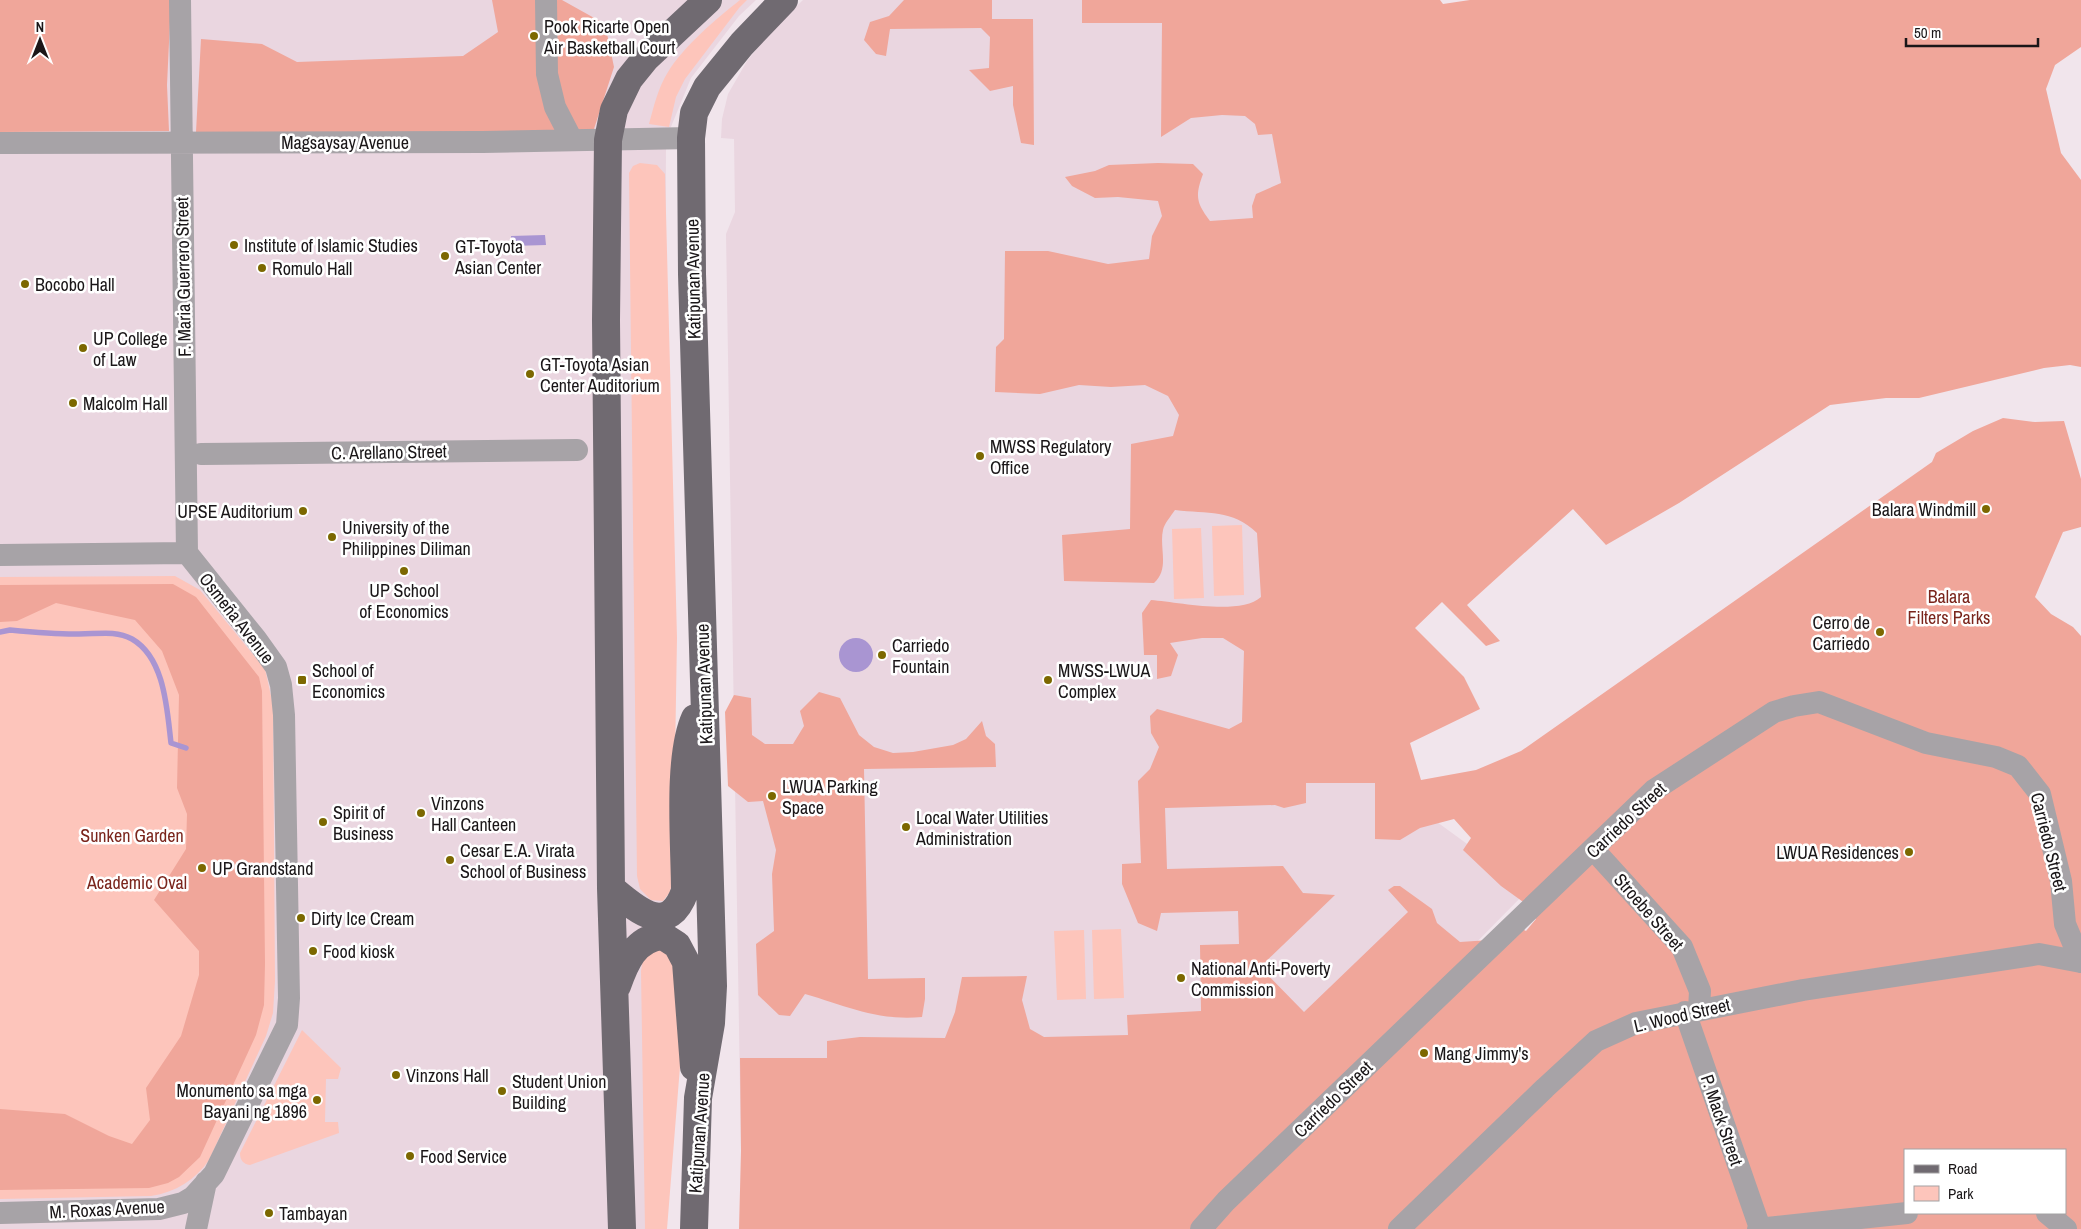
<svg xmlns="http://www.w3.org/2000/svg" width="2081" height="1229" font-family="'Archivo Narrow',sans-serif">
<style>
.built{fill:#ead6e0}
.green{fill:#fdc5bb}
.forest{fill:#f0a69a;fill-rule:evenodd}
.water{fill:#a995d2}
.lines{fill:none;stroke-linecap:round;stroke-linejoin:round}
.stream{stroke:#a995d2;stroke-width:5.5}
.minor{stroke:#a7a3a7;stroke-width:22}
.major{stroke:#706a71;stroke-width:28}
.poi-dot{fill:#7c6800;stroke:#fff;stroke-width:2}
.labels{text-anchor:middle;dominant-baseline:central;stroke-width:5;stroke-linejoin:round;paint-order:stroke}
.poi-label{font-size:18px;fill:#1a1618;stroke:#fff;text-anchor:start}
.street-label{font-size:18px;fill:#1a1618;stroke:#fff}
.park-label{font-size:18px;fill:#7a251c;stroke:#fff}
</style>
<rect width="100%" height="100%" fill="#f1e5ec"/>
<!-- built -->
<path class="built" d="M0,0H756L739,16L691,78L666,139L663,936L658,1229H0Z
M803,0H1082V23H1291L1317,469L1338,750L1529,889L1325,1096L741,1151L726,234L735,212L734,139L721,138L722,119L728,94L747,61L772,30Z"/>
<!-- green -->
<path class="green" d="M740,0H747L739,8L685,79L676,97L669,127L649,124C654,106 658,88 668,72C683,47 716,19 740,0Z
M640,163L657,165L665,174L677,638L673,878L670,892L663,901L651,900L640,889L637,876L629,173L633,166Z
M1242,525L1244,595L1214,596L1212,526Z
M1201,528L1204,598L1174,599L1172,529Z
M175,576L200,590L265,669L273,705L275,981L273,1013L266,1036L209,1160C195,1180 176,1192 151,1196L0,1199V577Z
M1121,929L1124,998L1094,999L1092,930Z
M1084,930L1086,999L1057,1000L1054,931Z
M659,943L675,965L681,1054L667,1229H645L641,971L643,958Z
M302,1030L341,1068L338,1079H326L325,1122H338L339,1133L250,1165C243,1164 240,1160 240,1153Z"/>
<!-- forest -->
<path class="forest" d="M0,0H171L167,85L169,131L0,132Z
M492,0H562L605,24L614,67L593,132H196L201,39L262,44L297,62L463,56L498,32Z
M904,0H992V19H1033L1034,145L1021,143L1013,105V86L990,91L969,70L989,68L990,37L981,28L890,29L886,56L876,54L864,40L870,22L889,16Z
M1082,0H1440L1443,4L1470,0H2081V47L2055,65L2046,89L2061,153L2081,180V367L2070,365L2044,368L1919,398H1886L1830,405L1679,503L1606,545L1573,509L1467,605L1500,641L1486,646L1442,602L1415,628L1464,677L1480,709L1410,743L1421,780L1476,770L1521,751L1932,462L1936,453L1973,431L2003,418L2035,422L2064,421L2081,479V527L2063,532L2035,597L2051,614L2073,627L2081,636V1229H739L741,1151L740,1058H827V1041L860,1037L945,1038L955,1012L962,977L1027,976L1022,1000L1030,1029L1044,1037L1128,1035L1127,1015L1201,1011L1200,945L1239,944L1238,911L1161,913L1157,931L1138,923L1122,884V864L1141,863L1138,781L1150,769L1159,747L1151,733L1150,716L1157,709L1229,729L1242,722L1244,651L1223,638H1202L1170,643L1178,655L1171,676L1157,679V655H1144L1142,613L1151,600C1178,602 1240,616 1261,597L1257,533C1232,509 1208,514 1175,510C1171,516 1164,524 1163,530C1159,548 1170,569 1154,583L1064,581L1062,535L1130,529L1131,444L1173,436L1179,415L1168,396L1145,385L1111,387L1079,385L1040,394L995,392L996,347L1004,339L1005,251H1048L1108,264L1149,259L1152,236L1162,216L1158,201L1118,197L1095,198L1072,186L1065,177L1095,171L1109,165L1158,163L1193,164L1203,174C1195,196 1196,202 1210,221L1253,218L1252,206L1256,194L1281,183L1272,134L1258,135L1255,124L1245,116L1222,115L1191,118L1161,137L1162,23H1082ZM1306,783H1375V839L1400,840L1420,828L1454,819L1471,838L1463,850L1501,886L1526,904L1536,919L1526,931L1506,921L1490,940L1460,942L1437,923L1432,909L1400,886H1394L1388,890L1408,912L1304,1012L1260,967L1335,895L1303,893L1283,866L1167,869L1165,808L1275,805L1284,808L1306,803ZM1905,1150H2065V1213H1905Z
M173,584L196,597L259,677L262,691L265,964L264,1005L256,1035L200,1157L179,1177L168,1183L149,1188L0,1190V1109L65,1114L109,1136L132,1144L150,1120L146,1088L181,1036L199,975V951L154,900L186,849L187,814L177,788L179,695L162,651L135,620L56,603L17,621L0,622V585Z
M819,692L840,698L859,735L874,747L893,753L913,752L953,745L966,739L982,721L986,736L995,744L996,767L864,769L868,979L925,978V999L922,1017C876,1021 847,1006 805,994L790,1016L779,1015L758,995L756,944L774,931L772,874L776,850L763,801L748,802L728,786L725,712L734,695L751,698L752,735L765,744H793L804,726L800,711Z"/>
<!-- water -->
<path class="water" d="M545,235L546,245L512,246L511,236Z
M839 655a17 17 0 1 1 34 0a17 17 0 1 1-34 0Z"/>
<g class="lines">
<!-- stream -->
<path class="stream" d="M0,632L10,630C31,632 53,634 75,634C94,635 114,629 132,639C165,658 167,710 171,743L186,748"/>
<!-- minor -->
<path class="minor" d="M180,0L187,553
M546,0L547,74L555,107L572,140
M0,143L483,142L691,138
M201,454L577,450
M0,555L187,553
M1593,849L1682,947L1700,991L1699,1010
M1685,1012L1760,1228
M0,1213L159,1209L183,1203L193,1197L214,1174L287,1025L289,998L284,715L281,685L276,667L256,639L187,553
M2047,1213L2066,1229
M196,1229L206,1182
M1201,1229L1226,1201L1654,790L1774,712L1794,706L1819,702L1926,743L1996,757L2018,766L2040,794L2061,881L2065,924L2081,962
M1399,1229L1545,1088L1596,1041L1636,1023L1803,990L2039,954L2081,962
M1758,1229L1907,1213"/>
<!-- major -->
<path class="major" d="M611,888C636,909 668,939 685,891C685,845 677,758 695,718
M617,986C625,963 635,938 663,936L677,945L686,962L694,1067
M622,1229L611,888L606,320L608,140L614,110L629,79L646,58L708,0
M694,1229L698,1098L711,1023L713,986L692,274L691,138L694,113L707,87L742,44L784,0"/>
</g>
<!-- markers -->
<g class="poi-dot">
<circle cx="534" cy="36" r="5"/>
<circle cx="234" cy="245" r="5"/>
<circle cx="445" cy="256" r="5"/>
<circle cx="262" cy="268" r="5"/>
<circle cx="25" cy="284" r="5"/>
<circle cx="83" cy="348" r="5"/>
<circle cx="530" cy="374" r="5"/>
<circle cx="73" cy="403" r="5"/>
<circle cx="980" cy="456" r="5"/>
<circle cx="1986" cy="509" r="5"/>
<circle cx="303" cy="511" r="5"/>
<circle cx="332" cy="537" r="5"/>
<circle cx="404" cy="571" r="5"/>
<circle cx="1880" cy="632" r="5"/>
<circle cx="882" cy="655" r="5"/>
<rect x="297" y="675" width="10" height="10" rx="2.5"/>
<circle cx="1048" cy="680" r="5"/>
<circle cx="772" cy="796" r="5"/>
<circle cx="421" cy="813" r="5"/>
<circle cx="323" cy="822" r="5"/>
<circle cx="906" cy="827" r="5"/>
<circle cx="1909" cy="852" r="5"/>
<circle cx="450" cy="860" r="5"/>
<circle cx="202" cy="868" r="5"/>
<circle cx="301" cy="918" r="5"/>
<circle cx="313" cy="951" r="5"/>
<circle cx="1181" cy="978" r="5"/>
<circle cx="1424" cy="1053" r="5"/>
<circle cx="396" cy="1075" r="5"/>
<circle cx="502" cy="1091" r="5"/>
<circle cx="317" cy="1100" r="5"/>
<circle cx="410" cy="1156" r="5"/>
<circle cx="269" cy="1213" r="5"/>
</g>
<g class="labels">
<!-- poi labels -->
<g class="poi-label">
<text x="544" y="26">Pook Ricarte Open<tspan x="544" dy="21">Air Basketball Court</tspan></text>
<text x="244" y="245">Institute of Islamic Studies</text>
<text x="455" y="246">GT-Toyota<tspan x="455" dy="21">Asian Center</tspan></text>
<text x="272" y="268">Romulo Hall</text>
<text x="35" y="284">Bocobo Hall</text>
<text x="93" y="338">UP College<tspan x="93" dy="21">of Law</tspan></text>
<text x="540" y="364">GT-Toyota Asian<tspan x="540" dy="21">Center Auditorium</tspan></text>
<text x="83" y="403">Malcolm Hall</text>
<text x="990" y="446">MWSS Regulatory<tspan x="990" dy="21">Office</tspan></text>
<text x="1976" y="509" text-anchor="end">Balara Windmill</text>
<text x="293" y="511" text-anchor="end">UPSE Auditorium</text>
<text x="342" y="527">University of the<tspan x="342" dy="21">Philippines Diliman</tspan></text>
<text x="404" y="590" text-anchor="middle">UP School<tspan x="404" dy="21">of Economics</tspan></text>
<text x="1870" y="622" text-anchor="end">Cerro de<tspan x="1870" dy="21">Carriedo</tspan></text>
<text x="892" y="645">Carriedo<tspan x="892" dy="21">Fountain</tspan></text>
<text x="312" y="670">School of<tspan x="312" dy="21">Economics</tspan></text>
<text x="1058" y="670">MWSS-LWUA<tspan x="1058" dy="21">Complex</tspan></text>
<text x="782" y="786">LWUA Parking<tspan x="782" dy="21">Space</tspan></text>
<text x="431" y="803">Vinzons<tspan x="431" dy="21">Hall Canteen</tspan></text>
<text x="333" y="812">Spirit of<tspan x="333" dy="21">Business</tspan></text>
<text x="916" y="817">Local Water Utilities<tspan x="916" dy="21">Administration</tspan></text>
<text x="460" y="850">Cesar E.A. Virata<tspan x="460" dy="21">School of Business</tspan></text>
<text x="1899" y="852" text-anchor="end">LWUA Residences</text>
<text x="212" y="868">UP Grandstand</text>
<text x="311" y="918">Dirty Ice Cream</text>
<text x="323" y="951">Food kiosk</text>
<text x="1191" y="968">National Anti-Poverty<tspan x="1191" dy="21">Commission</tspan></text>
<text x="1434" y="1053">Mang Jimmy's</text>
<text x="406" y="1075">Vinzons Hall</text>
<text x="512" y="1081">Student Union<tspan x="512" dy="21">Building</tspan></text>
<text x="307" y="1090" text-anchor="end">Monumento sa mga<tspan x="307" dy="21">Bayani ng 1896</tspan></text>
<text x="420" y="1156">Food Service</text>
<text x="279" y="1213">Tambayan</text>
</g>
<!-- street labels -->
<g class="street-label">
<text x="345" y="142">Magsaysay Avenue</text>
<text transform="translate(183 277) rotate(-91)">F. Maria Guerrero Street</text>
<text transform="translate(693 279) rotate(-91)">Katipunan Avenue</text>
<text transform="translate(389 452) rotate(-1)">C. Arellano Street</text>
<text transform="translate(237 618) rotate(52)">Osmeña Avenue</text>
<text transform="translate(704 684) rotate(-92)">Katipunan Avenue</text>
<text transform="translate(1626 820) rotate(-43)">Carriedo Street</text>
<text transform="translate(2049 842) rotate(76)">Carriedo Street</text>
<text transform="translate(1649 912) rotate(49)">Stroebe Street</text>
<text transform="translate(1682 1015) rotate(-13)">L. Wood Street</text>
<text transform="translate(1333 1099) rotate(-44)">Carriedo Street</text>
<text transform="translate(1722 1120) rotate(71)">P. Mack Street</text>
<text transform="translate(699 1133) rotate(-86)">Katipunan Avenue</text>
<text transform="translate(107 1209) rotate(-3)">M. Roxas Avenue</text>
</g>
<!-- park labels -->
<g class="park-label">
<text x="1949" y="596">Balara<tspan x="1949" dy="21">Filters Parks</tspan></text>
<text x="132" y="835">Sunken Garden</text>
<text x="137" y="882">Academic Oval</text>
</g>
</g>
<!-- legend -->
<rect x="1904" y="1149" width="162" height="65" fill="#ffffff" stroke="#a3a2a3"/>
<rect x="1914" y="1165" width="25" height="8" fill="#706a71" stroke="#a3a2a3"/>
<text x="1948" y="1174" font-size="15" fill="#1a1618">Road</text>
<rect x="1914" y="1186" width="25" height="15" fill="#fdc5bb" stroke="#a3a2a3"/>
<text x="1948" y="1199" font-size="15" fill="#1a1618">Park</text>
<!-- north arrow -->
<g transform="translate(40 40)" stroke="#ffffff" stroke-width="4" paint-order="stroke">
<path d="M0-4L9 19L0 12L-9 19Z" fill="#1a1618"/>
<text y="-8" font-size="14" font-weight="bold" text-anchor="middle" fill="#1a1618">N</text>
</g>
<!-- scale -->
<path d="M1906 38v8h132v-8" fill="none" stroke="#1a1618" stroke-width="2.5"/>
<text x="1914" y="38" font-size="15" fill="#1a1618" stroke="#ffffff" stroke-width="4" paint-order="stroke">50 m</text>
</svg>
